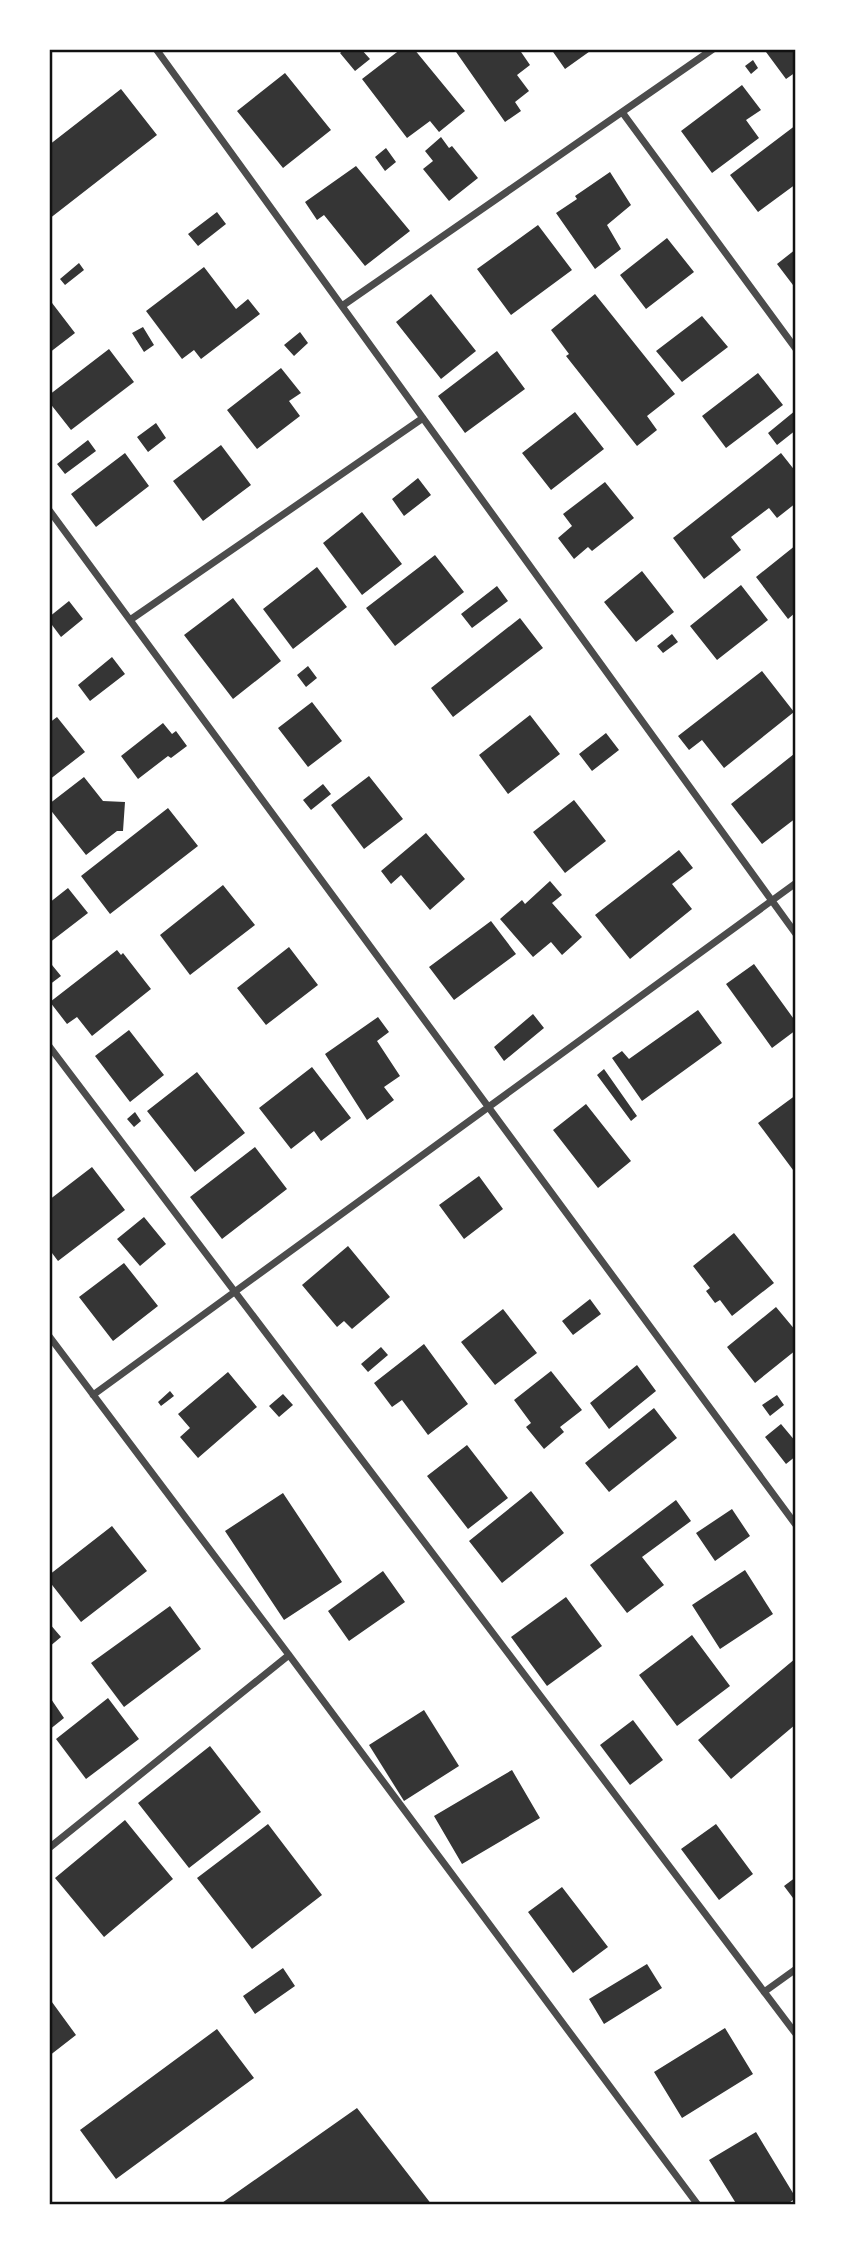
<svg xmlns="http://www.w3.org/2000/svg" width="845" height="2254" font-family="Montserrat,sans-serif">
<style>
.building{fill:#353535}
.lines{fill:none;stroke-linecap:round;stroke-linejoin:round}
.minor{stroke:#4c4c4c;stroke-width:7}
.neatline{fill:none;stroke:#111;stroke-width:2.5}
</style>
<rect width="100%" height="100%" fill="#fff"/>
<!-- building -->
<path class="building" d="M345,49H361L370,59L355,71L340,53Z
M401,49H414L465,111L439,132L430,121L407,138L362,79Z
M454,49H519L530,65L517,75L529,91L515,102L521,111L505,122Z
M551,49H593L565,69Z
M771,49H795L796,72L786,79L766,52Z
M753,60L758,68L751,74L745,66Z
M285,73L331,130L283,168L237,111Z
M742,85L761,110L746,120L759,138L712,173L681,131Z
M121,89L157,135L49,219V145Z
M796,125V184L758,212L730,175Z
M441,137L449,148L452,146L478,178L449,201L423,169L433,161L425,151Z
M386,148L396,162L385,171L375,157Z
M356,166L410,231L365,266L324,215L317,220L305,202Z
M610,172L631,205L607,225L621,249L595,269L556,213L577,199L575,196Z
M217,212L226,224L198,246L188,234Z
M538,225L572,270L511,315L477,269Z
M667,238L694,272L646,309L620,275Z
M796,249V289L777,264Z
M79,263L84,270L65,285L60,279Z
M204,267L236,309L248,299L260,314L201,359L194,350L182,359L146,311Z
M431,294L476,351L441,379L396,322Z
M595,294L675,394L647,416L657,430L637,446L566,356L569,354L551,330Z
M49,299L75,333L49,353Z
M702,316L728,347L682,382L656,351Z
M143,327L154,345L144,352L132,333Z
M300,332L308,343L294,356L284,345Z
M109,349L134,382L71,430L49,402V395Z
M497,351L525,389L465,433L438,396Z
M281,368L301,393L289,401L300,416L257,449L227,410Z
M758,373L783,405L726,448L702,416Z
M796,410V430L777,445L768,433Z
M575,412L604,449L551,490L522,453Z
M156,423L166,438L148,452L137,437Z
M88,440L96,451L65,474L57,464Z
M221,445L251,485L203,521L173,481Z
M125,453L149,486L96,527L71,494Z
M781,453L796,472V503L777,518L769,508L731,537L741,550L704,579L673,538Z
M418,478L431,495L404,516L392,499Z
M605,482L634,518L592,551L588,547L574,559L558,538L572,526L563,514Z
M362,512L402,564L362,595L323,543Z
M796,545V612L788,619L756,577Z
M435,555L464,592L395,646L366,608Z
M317,567L347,607L293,649L263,609Z
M642,571L674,612L636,642L604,602Z
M741,585L768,620L717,660L690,626Z
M497,586L508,601L472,628L461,614Z
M233,598L281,661L233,699L184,635Z
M69,601L83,619L61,637L49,621V617Z
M520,618L543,648L453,717L431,688Z
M672,634L678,642L663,653L657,646Z
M112,657L125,674L90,701L78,685Z
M308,666L317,678L306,687L297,675Z
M762,671L794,712L724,768L702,740L689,750L678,736Z
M312,702L342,741L308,767L278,728Z
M530,715L560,754L508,794L479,755Z
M57,717L85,752L49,780V723Z
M163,723L172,734L176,731L187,746L171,758L168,756L138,779L121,756Z
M606,733L619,750L592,771L579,754Z
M794,754L796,818L762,844L731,804Z
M369,776L403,819L364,849L331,805Z
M84,777L103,801L125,802L123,831H117L86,855L49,808V804Z
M323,784L331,794L311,810L303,800Z
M574,800L606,841L565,873L533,832Z
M168,808L198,846L110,914L81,876Z
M426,833L465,879L430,910L401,875L391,884L381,871Z
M679,850L693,868L672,884L692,909L630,959L595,915Z
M550,881L562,895L552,903L582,937L562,955L551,942L533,957L500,919L522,900L525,904Z
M223,885L255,925L190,975L160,935Z
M68,888L88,913L49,943V903Z
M491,921L516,954L454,1000L429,967Z
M289,947L318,985L266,1025L237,988Z
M117,950L121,955L123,953L151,989L92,1036L77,1017L67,1024L50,1002Z
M754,964L796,1022V1030L772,1048L726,984Z
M52,965L61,976L49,985V967Z
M698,1010L722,1043L642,1101L612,1058L622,1051L629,1059Z
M533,1014L544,1028L504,1061L494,1047Z
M378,1017L389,1032L377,1041L400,1076L384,1087L394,1100L367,1120L325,1054Z
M129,1030L164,1075L130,1102L95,1056Z
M312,1067L351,1118L321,1141L314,1131L291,1149L259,1108Z
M604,1069L637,1116L631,1121L597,1075Z
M197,1072L245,1133L195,1172L147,1111Z
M796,1095V1174L758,1123Z
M586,1104L631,1161L598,1188L553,1130Z
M135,1112L141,1121L134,1127L127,1119Z
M255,1147L287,1189L222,1239L190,1197Z
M92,1167L125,1210L58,1261L49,1249V1200Z
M479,1176L503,1209L464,1239L439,1205Z
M144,1217L166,1244L140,1266L117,1239Z
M734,1233L774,1283L732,1316L720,1300L715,1303L706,1291L710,1288L693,1266Z
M348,1246L390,1297L352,1329L344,1321L337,1327L302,1285Z
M124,1263L158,1306L113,1341L79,1297Z
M590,1299L601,1314L573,1335L562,1321Z
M776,1307L796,1331V1350L755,1383L727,1347Z
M503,1309L537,1353L495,1385L461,1342Z
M424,1344L468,1404L428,1435L402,1400L392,1407L374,1383Z
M381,1347L388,1355L368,1372L361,1364Z
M637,1365L656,1391L609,1429L590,1403Z
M551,1371L582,1410L560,1427L564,1432L544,1449L526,1427L531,1423L514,1400Z
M228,1372L257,1407L198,1458L180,1437L190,1428L178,1414Z
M170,1391L174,1396L161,1406L158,1402Z
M283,1394L293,1405L279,1417L269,1406Z
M777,1395L784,1405L770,1416L762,1405Z
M654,1408L677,1438L609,1492L585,1463Z
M781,1424L796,1442V1456L786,1464L765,1437Z
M467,1445L508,1498L468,1529L427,1476Z
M531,1491L564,1533L502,1583L469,1541Z
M283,1493L342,1582L284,1620L225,1531Z
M676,1500L691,1521L642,1557L664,1585L627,1613L590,1565Z
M732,1509L750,1536L715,1561L696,1533Z
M112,1526L147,1571L81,1622L49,1581V1575Z
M745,1570L773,1614L720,1649L692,1605Z
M383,1571L405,1602L349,1641L328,1611Z
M566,1597L602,1646L547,1686L511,1637Z
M170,1606L201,1649L124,1707L91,1663Z
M49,1623L61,1637L49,1647Z
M692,1635L730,1686L677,1726L639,1675Z
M796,1658V1724L731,1779L698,1740Z
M49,1696L64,1718L49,1730Z
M108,1698L139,1739L86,1779L56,1739Z
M424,1710L459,1766L404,1801L369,1745Z
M633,1720L663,1760L630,1785L600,1745Z
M210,1746L261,1812L189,1868L138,1803Z
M512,1770L540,1818L462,1864L434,1816Z
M125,1820L173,1879L104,1937L55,1878Z
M268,1824L322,1895L252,1949L197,1878Z
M716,1824L753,1874L719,1900L681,1849Z
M796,1877V1902L784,1886Z
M562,1887L608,1947L573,1973L528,1912Z
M647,1964L662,1988L604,2024L589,1999Z
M283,1968L295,1986L255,2014L243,1996Z
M49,1998L76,2035L49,2056Z
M725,2028L753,2074L682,2118L654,2072Z
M217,2029L254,2078L116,2179L80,2130Z
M357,2108L432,2205H219Z
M756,2132L796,2198L786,2205H737L709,2160Z"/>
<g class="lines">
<!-- minor -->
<path class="minor" d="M156,49L796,934
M622,112L796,349
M342,306L713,49
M49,510L796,1525
M130,620L423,418
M49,1046L796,2034
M49,1336L289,1655L698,2205
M93,1395L796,883
M49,1848L289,1655
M764,1992L796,1969"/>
</g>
<!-- border -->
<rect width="845" height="2254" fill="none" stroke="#ffffff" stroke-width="102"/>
<rect x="51" y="51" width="743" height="2152" class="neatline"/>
</svg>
